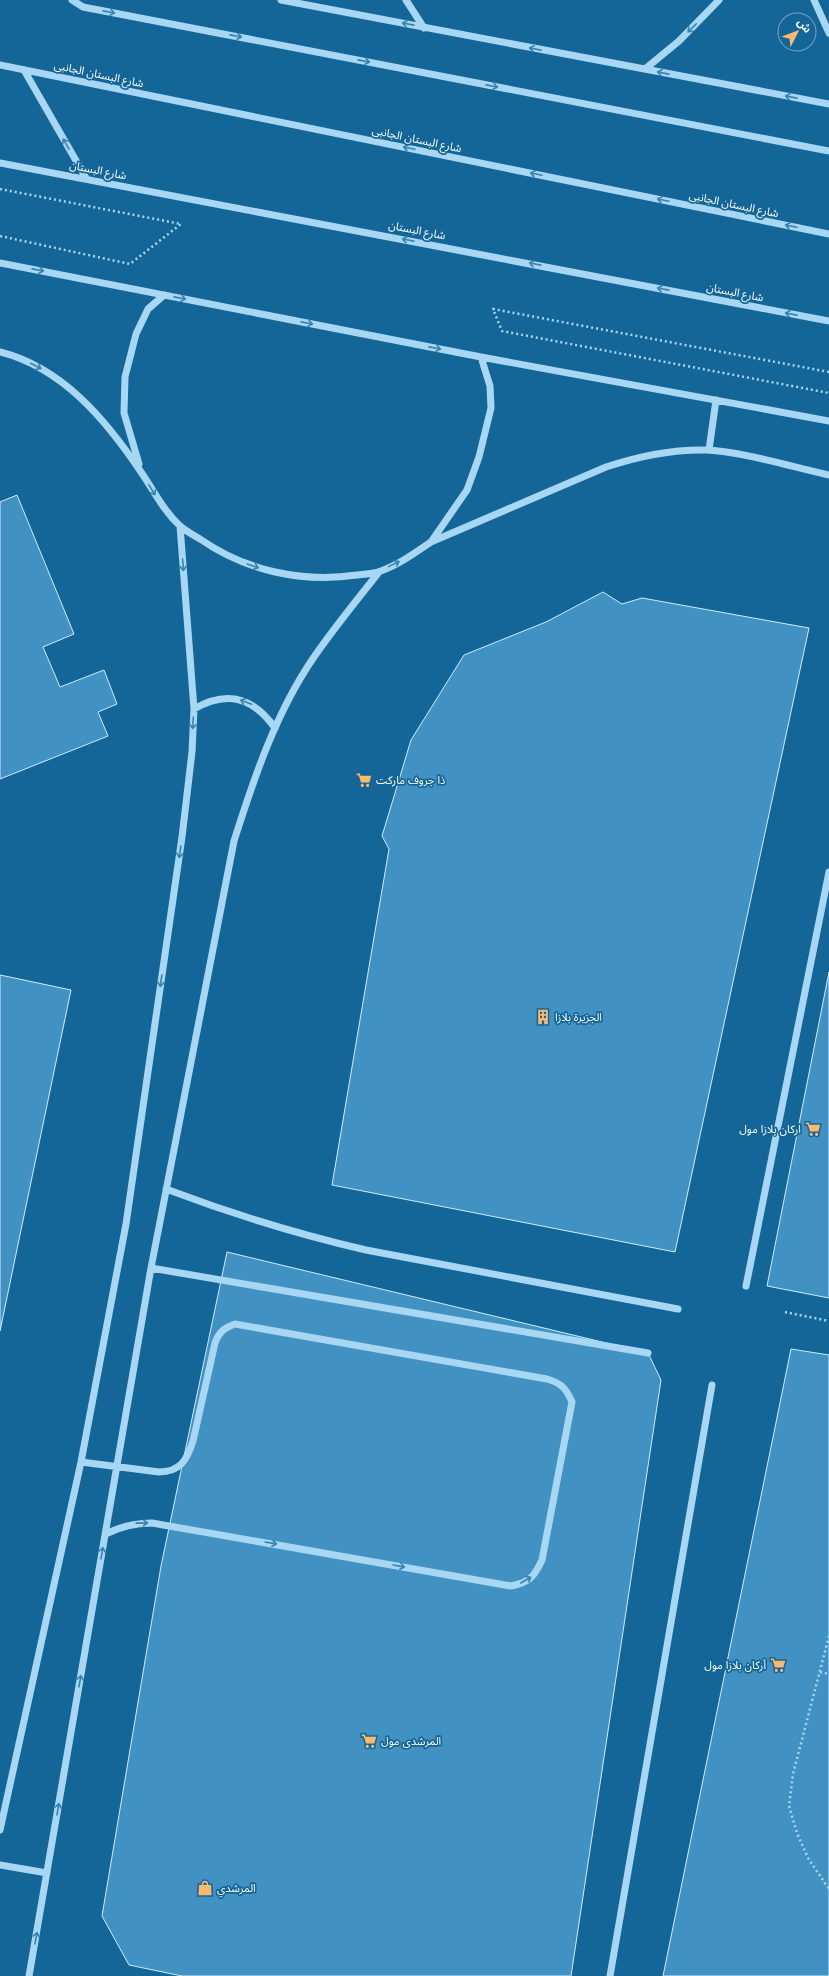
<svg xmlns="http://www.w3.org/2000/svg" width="829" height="1976" font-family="Montserrat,'Noto Sans Arabic',sans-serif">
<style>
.building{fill:#4192c2;stroke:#cfecfd}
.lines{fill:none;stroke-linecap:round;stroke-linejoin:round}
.path{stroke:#a7d7f3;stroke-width:2.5;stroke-dasharray:2 3;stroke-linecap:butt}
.minor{stroke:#a7d7f3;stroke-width:7}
.oneway{stroke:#3982b0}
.labels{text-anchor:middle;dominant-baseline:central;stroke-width:3.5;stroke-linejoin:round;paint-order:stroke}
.street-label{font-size:11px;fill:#fff;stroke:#146699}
.poi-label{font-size:11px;fill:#fff;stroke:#146699;text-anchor:start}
</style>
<rect width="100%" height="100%" fill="#146699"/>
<!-- building -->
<path class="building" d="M17,495L74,634L43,647L60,687L104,670L117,704L98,712L108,736L0,779V502Z
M603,592L622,604L642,598L809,628L675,1252L332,1185L389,849L382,836L411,740L464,655L546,622Z
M829,972V1298L767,1286Z
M0,975L71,990L0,1331Z
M227,1252L648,1353L661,1380L571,1976H182L129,1965L102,1916L161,1566Z
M791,1349L829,1355V1976H663Z"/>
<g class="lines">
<!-- path -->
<path class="path" d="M0,189L181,224L130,264L0,236
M829,372L493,309L502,331L829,393
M785,1312L829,1321
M829,1636L793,1774L789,1806L797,1833L808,1858L829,1889
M820,1672L829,1674"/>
<!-- minor -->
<path class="minor" d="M72,0L83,7L829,151
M281,0L829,104
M406,0L424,28
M814,0L829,33
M0,65L829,234
M645,69L679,41L719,0
M24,70L86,178
M0,163L829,321
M0,263L481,357L829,421
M0,352C63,368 106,420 141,472C154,491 163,510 180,526C186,531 193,535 200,539C246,571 302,583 357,575C364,574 372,574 378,572C397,566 415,553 431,542L606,467C639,456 671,449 707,450C744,452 792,467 829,475
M709,450L716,400
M139,464L124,413L125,377L136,334L148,309L164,295
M431,542L467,490L479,457L491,408L490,386L481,357
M194,709C227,690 253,697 275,728
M166,1189C232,1214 297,1234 366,1250L678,1309
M151,1268L648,1353
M746,1286L829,872
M81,1462L159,1472C180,1472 187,1460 193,1441L215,1343C219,1332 224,1328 235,1324L547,1379C561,1383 566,1388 572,1402L542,1560C534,1577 530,1582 511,1586L152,1523C134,1523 121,1526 106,1534
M0,1830L81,1462L126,1224L182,837L192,752L194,709L180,526
M0,1865L47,1873
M29,1976L151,1268L234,841C254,778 276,712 314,657C334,628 357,600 379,572
M610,1976L712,1385"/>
</g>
<!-- one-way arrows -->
<defs><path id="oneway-shaft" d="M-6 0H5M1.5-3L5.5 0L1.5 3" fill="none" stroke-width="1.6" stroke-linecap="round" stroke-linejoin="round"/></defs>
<g class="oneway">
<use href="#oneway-shaft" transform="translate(109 12) rotate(11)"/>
<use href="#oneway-shaft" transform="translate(408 24) rotate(-169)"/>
<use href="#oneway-shaft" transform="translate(692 28) rotate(136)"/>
<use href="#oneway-shaft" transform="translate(236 36) rotate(11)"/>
<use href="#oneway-shaft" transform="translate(535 49) rotate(-169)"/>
<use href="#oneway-shaft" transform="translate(364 61) rotate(11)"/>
<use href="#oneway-shaft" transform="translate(663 73) rotate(-169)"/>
<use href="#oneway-shaft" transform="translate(492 86) rotate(11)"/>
<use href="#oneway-shaft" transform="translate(791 97) rotate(-169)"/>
<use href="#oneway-shaft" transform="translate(66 144) rotate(-120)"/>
<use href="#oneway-shaft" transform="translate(409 148) rotate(-168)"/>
<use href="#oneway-shaft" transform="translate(536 174) rotate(-168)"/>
<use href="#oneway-shaft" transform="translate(663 200) rotate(-168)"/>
<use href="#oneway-shaft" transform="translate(791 226) rotate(-168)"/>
<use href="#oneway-shaft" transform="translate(408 240) rotate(-169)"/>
<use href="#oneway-shaft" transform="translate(535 264) rotate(-169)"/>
<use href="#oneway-shaft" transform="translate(38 270) rotate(11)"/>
<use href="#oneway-shaft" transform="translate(663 289) rotate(-169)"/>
<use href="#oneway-shaft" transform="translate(180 298) rotate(11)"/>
<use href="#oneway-shaft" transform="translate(791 314) rotate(-169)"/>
<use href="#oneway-shaft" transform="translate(307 323) rotate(11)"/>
<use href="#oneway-shaft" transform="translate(435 348) rotate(11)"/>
<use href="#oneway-shaft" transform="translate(36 366) rotate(27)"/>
<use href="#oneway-shaft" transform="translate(152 490) rotate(59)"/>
<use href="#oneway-shaft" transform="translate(394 564) rotate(-26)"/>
<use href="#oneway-shaft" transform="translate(183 565) rotate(86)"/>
<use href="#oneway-shaft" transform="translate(253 566) rotate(19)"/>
<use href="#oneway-shaft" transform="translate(246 702) rotate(-159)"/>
<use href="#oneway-shaft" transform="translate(193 723) rotate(93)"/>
<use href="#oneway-shaft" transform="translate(180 852) rotate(98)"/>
<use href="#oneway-shaft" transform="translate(161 981) rotate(98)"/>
<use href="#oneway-shaft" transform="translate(142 1523) rotate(-1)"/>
<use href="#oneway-shaft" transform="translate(271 1543) rotate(10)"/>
<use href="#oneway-shaft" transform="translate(102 1553) rotate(-80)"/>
<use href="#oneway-shaft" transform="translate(399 1566) rotate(10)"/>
<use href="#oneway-shaft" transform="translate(526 1580) rotate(-30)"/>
<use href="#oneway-shaft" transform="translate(80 1681) rotate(-80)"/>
<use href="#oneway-shaft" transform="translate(58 1809) rotate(-80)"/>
<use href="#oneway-shaft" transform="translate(36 1938) rotate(-80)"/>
</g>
<!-- icons -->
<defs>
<g id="supermarket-bare" transform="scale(1.2)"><path d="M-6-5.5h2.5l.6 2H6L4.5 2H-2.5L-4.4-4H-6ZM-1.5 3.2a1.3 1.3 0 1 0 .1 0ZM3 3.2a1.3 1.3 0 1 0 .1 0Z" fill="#ffb969" stroke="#146699" stroke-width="2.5" paint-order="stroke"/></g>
<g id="building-bare" transform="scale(1.2)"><path d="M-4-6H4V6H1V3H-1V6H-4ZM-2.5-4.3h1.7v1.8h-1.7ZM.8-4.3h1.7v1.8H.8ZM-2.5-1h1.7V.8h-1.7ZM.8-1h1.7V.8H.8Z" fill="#ffb969" stroke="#146699" stroke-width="2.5" paint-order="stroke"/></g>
<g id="shop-bare" transform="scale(1.2)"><path d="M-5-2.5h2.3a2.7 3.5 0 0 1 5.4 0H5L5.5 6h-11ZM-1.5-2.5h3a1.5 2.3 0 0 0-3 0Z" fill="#ffb969" stroke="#146699" stroke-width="2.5" paint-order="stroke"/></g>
</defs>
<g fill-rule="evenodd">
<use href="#supermarket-bare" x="364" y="780"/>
<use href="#building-bare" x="543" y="1017"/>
<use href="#supermarket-bare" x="813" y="1129"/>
<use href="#supermarket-bare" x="778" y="1665"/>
<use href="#supermarket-bare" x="369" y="1741"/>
<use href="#shop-bare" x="205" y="1888"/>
</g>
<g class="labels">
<!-- street labels -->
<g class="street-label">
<text transform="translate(99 74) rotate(12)">شارع البستان الجانبى</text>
<text transform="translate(417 139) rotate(12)">شارع البستان الجانبى</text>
<text transform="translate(98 170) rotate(11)">شارع البستان</text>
<text transform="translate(734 204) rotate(12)">شارع البستان الجانبى</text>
<text transform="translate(417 230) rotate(11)">شارع البستان</text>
<text transform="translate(735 292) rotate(11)">شارع البستان</text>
</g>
<!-- poi labels -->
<g class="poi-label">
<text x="376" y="780">ذا جروف ماركت</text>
<text x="555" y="1017">الجزيرة بلازا</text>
<text x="801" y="1129" text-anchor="end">اركان بلازا مول</text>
<text x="766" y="1665" text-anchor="end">أركان بلازا مول</text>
<text x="381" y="1741">المرشدى مول</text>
<text x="217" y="1888">المرشدي</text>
</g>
</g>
<!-- north arrow -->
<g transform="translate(797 32) rotate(48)"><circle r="19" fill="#146699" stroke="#72a3c2"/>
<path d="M0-3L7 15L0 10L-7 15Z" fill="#ffb969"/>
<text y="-6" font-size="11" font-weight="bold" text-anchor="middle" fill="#ffffff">ش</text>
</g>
</svg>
